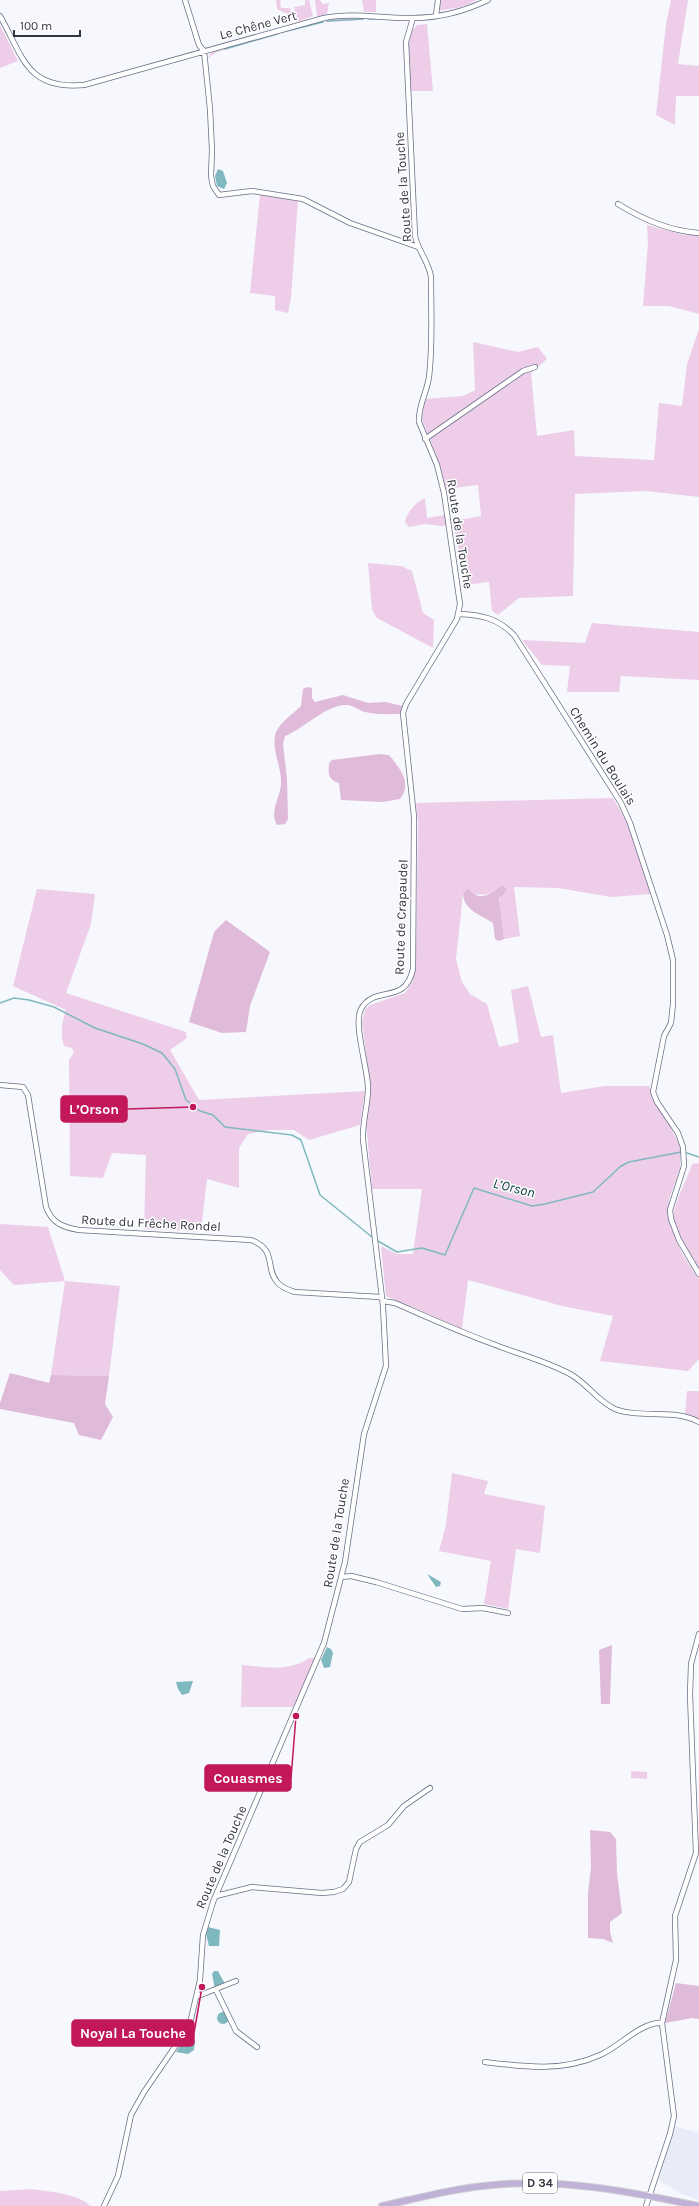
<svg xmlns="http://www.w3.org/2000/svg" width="699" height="2206" font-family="Karla,sans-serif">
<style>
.built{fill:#e7ecf8}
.green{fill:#edcde8}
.forest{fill:#dfbad9}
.water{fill:#80b8c0}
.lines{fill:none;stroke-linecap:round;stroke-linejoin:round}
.stream{stroke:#80b8c0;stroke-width:1.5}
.minor-casing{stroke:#687085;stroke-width:6}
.major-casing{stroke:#d2d3d5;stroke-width:8}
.minor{stroke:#fff;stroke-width:4.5}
.major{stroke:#bfb2d6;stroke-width:6}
.labels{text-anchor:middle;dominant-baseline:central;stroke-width:3;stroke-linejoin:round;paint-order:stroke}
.shield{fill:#fff;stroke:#707279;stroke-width:1}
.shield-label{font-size:12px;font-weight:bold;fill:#32353f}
.street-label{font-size:13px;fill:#32353f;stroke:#fff}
.water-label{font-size:14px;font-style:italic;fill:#043c43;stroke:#fff}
.leader{fill:none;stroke:#c2185b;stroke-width:1.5}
.callout-dot{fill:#c2185b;stroke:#fff;stroke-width:1.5}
.callout{fill:#c2185b;stroke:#c2185b;stroke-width:1.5}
.callout-label{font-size:14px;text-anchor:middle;font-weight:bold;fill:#fff}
</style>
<rect width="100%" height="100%" fill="#f6f8fd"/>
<!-- built -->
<path class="built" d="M674,2126L699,2133V2200L682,2194L659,2180Z"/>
<!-- green -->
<path class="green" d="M276,0H282L280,1L281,8H290L292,16L277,9Z
M305,0H309L313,16L298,22L294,7L305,5Z
M315,0H320L323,4L329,3L327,14L317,17Z
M362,0H376V12H364Z
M440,0H477L462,7L437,11Z
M671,0H688L678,64L699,66V96H676L675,125L656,115L666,24Z
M345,17H364L363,20L326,22V20Z
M427,24L433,91H410L408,38L411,32L417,25Z
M0,25L18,61L0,68Z
M279,32V34L217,52L207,59L212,52Z
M260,194L298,201L291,298L288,313L275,310V296L250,293Z
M647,225L684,235H699V314L669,306H643L648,243Z
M699,329V497L646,491L575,494L573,596L519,598L498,615L492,611L489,582L465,585L453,521L481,516L478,485L446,489L439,462L422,419L425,399L463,396L475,390L473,342L518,352L538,347L547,359L531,373L537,436L574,430L575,456L654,460L659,403L682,406L687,364Z
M425,498L427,518L445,515L446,525L441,526L425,524L409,527L405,522C407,512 416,502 425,498Z
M368,563L401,566L412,571L423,613L434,620L433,648L377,618L372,610Z
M592,623L699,632V680L621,676L619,692H567L570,666L542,665L522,640L585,643Z
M613,798L627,822L651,894L611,897L558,888L514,887L520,936L504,939L499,904L501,895L500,886C488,899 478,893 463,894L456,959L462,982L470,994L487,1004L499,1047L519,1042L511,990L528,986L541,1037L553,1035L561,1093L605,1086H649L680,1146V1168L669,1200L668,1218L681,1252L699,1280V1359L688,1371L600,1361L613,1316L562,1306L468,1280L462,1329L386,1296L381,1246L397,1254H413L422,1189H372L366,1123L370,1087L362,1022L365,1010L370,1005L405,993L413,981L416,953L418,823L416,803Z
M37,889L95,894L91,924L66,993L186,1032L187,1038L170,1050L199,1100L365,1091L360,1125L309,1140L294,1130H269L248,1134L239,1148V1188L207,1179L201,1231L144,1229L146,1155L112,1153L103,1178L70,1176L69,1060L74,1052L72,1048L64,1046C60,1035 62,1021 66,1010L13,986Z
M699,1163V1271C690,1257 670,1228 674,1211C678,1195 687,1179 692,1164Z
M0,1224L48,1227L65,1281L120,1286L109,1376L51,1375L65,1281L14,1285L0,1270Z
M687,1391H699V1419L685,1415Z
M452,1473L488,1481L484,1494L545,1506L540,1553L516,1549L508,1609L484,1604L491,1561L439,1551L446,1525Z
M309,1658H316L293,1707H241L242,1665C265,1667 290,1672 309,1658Z
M631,1771L647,1772V1779L631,1778Z
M31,2189C45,2191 81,2194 90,2206H0V2191Z"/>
<!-- forest -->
<path class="forest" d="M308,687L312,688V698L315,702L343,695L368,703L385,702L403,706L402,714C390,714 377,715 365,712C360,711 354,706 348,705C328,703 303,729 285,736L283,744L287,779L288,819L285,824L277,825C269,811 280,799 281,784C282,768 272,751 275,736C277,724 293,714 301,706L303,689Z
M380,754L389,755C399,767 413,783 400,799L383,802L341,800L339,783C328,779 328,775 329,763L332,760Z
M500,886H504L507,890L499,899L504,939L499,941L495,939L493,923C482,915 464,911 463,894L467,889C471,890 471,892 474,894C483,900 494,892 500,886Z
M226,920L270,952L250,1006L246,1032L222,1033L189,1022L214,932Z
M10,1373L49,1383L51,1375L109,1376L105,1404L113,1417L101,1440L79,1435L74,1423L0,1409V1403Z
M612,1645L610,1704H601L599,1650Z
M590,1830L610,1832L616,1839L617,1874L622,1913L610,1922V1932L613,1943L603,1939L588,1938V1893L591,1868Z
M676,1983L699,1986V2019L692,2018L665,2023Z"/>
<!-- water -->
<path class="water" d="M218,169L223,171L227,183L224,189L217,186L215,176Z
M427,1574L441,1582L440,1586L436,1587Z
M327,1647L331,1649L333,1653L330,1667L324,1668L321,1660Z
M193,1681L189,1693L182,1695L178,1689L176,1682Z
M208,1927L220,1930L219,1946H209L206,1934Z
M214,1971H218L225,1984L215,1989L212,1974Z
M217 2018a6 6 0 1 1 12 0a6 6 0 1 1-12 0Z
M187,2035L195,2042L194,2050L188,2054L176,2052Z"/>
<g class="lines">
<!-- stream -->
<path class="stream" d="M368,19H374
M327,21L363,19
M283,32L323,22
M225,49L277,34
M0,1003L14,998L29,1000L54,1007L95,1028L143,1044L162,1053L175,1069L186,1100L200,1111L213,1115L225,1127L292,1135L301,1140L320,1195L372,1237
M687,1153L699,1157
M378,1241L397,1252L422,1248L445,1255L474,1188L532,1206L545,1204L593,1192L621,1166L629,1162L681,1152"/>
<!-- minor casing -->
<g class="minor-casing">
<path id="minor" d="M185,0L199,45L204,51L210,109L212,150L211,176L213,186L219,195L252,191L303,199L350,223L418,247
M436,15L438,0
M0,16C23,56 26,90 84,85L324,18C354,12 383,19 413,18C438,18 465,11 488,0
M618,204C642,219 670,231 699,233
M425,439L523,371L535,367
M459,614C482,615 497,618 514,635L621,803L630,823L667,935L673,960V1004L671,1023L664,1036L653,1092L657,1102L678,1133L683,1147L684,1166L670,1210L671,1219L679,1240L699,1274
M0,1085L23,1087L28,1095L46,1207C52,1223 62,1227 79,1230L251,1240C278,1250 264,1268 278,1283C282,1288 289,1290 295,1292L380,1297L383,1301L395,1303C427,1317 460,1332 493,1344C518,1354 546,1361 570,1374C587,1383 597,1401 615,1409C641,1419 674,1408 699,1422
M342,1577L351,1576L376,1582L462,1609L483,1608L508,1613
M216,1896L252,1887L322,1893L334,1892L343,1889L349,1882L356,1849L360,1842L388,1825L404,1806L430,1788
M216,1990L236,2031L257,2047
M198,1996L236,1981
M485,2062C525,2067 563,2072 600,2055C619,2047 642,2021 662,2023
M104,2206L118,2176L131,2115L144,2092L183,2035L191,2019L200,1980L203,1935L213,1902L324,1643L345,1562L364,1434L386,1366L383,1306L363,1140C362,1122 368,1106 368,1088C368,1069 353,1024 361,1009C375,984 405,1006 413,969L414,817L403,713L406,704L457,619L460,604L444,493L437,465L419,422C418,406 427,392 429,377C433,344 431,310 431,277C429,262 418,251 415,236L406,42L413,18
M646,2206L670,2134L674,2116L662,2023L676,1960L675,1916L696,1853L690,1695L691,1664L699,1634"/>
</g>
<!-- major casing -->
<g class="major-casing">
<path id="major" d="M382,2206C419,2198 455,2188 493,2185C563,2178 631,2192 699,2206"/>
</g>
<!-- minor -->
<use href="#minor" class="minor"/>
<!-- major -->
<use href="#major" class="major"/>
</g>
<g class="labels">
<!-- shield labels -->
<rect class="shield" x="523" y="2173" width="34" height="20" rx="3"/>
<g class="shield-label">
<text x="540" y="2183">D 34</text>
</g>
<!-- street labels -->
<g class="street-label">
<text transform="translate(258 25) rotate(-15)">Le Chêne Vert</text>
<text transform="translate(403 187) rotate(-94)">Route de la Touche</text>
<text transform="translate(460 534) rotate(81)">Route de la Touche</text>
<text transform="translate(603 756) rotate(58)">Chemin du Boulais</text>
<text transform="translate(401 917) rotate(-88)">Route de Crapaudel</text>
<text transform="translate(151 1223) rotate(3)">Route du Frêche Rondel</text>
<text transform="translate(336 1533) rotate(-81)">Route de la Touche</text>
<text transform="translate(221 1857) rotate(-67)">Route de la Touche</text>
</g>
<!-- water labels -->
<g class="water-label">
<text transform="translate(514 1188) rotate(14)">L’Orson</text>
</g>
</g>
<!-- callouts -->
<path class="leader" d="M193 1107L127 1109M296 1716L291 1778M202 1987L194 2033"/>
<g class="callout-dot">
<circle cx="193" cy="1107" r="4"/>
<circle cx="296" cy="1716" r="4"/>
<circle cx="202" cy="1987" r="4"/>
</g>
<g class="callout">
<rect x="61" y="1096" width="66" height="26" rx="4"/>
<rect x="205" y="1765" width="86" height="26" rx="4"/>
<rect x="72" y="2020" width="122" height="26" rx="4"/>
</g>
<g class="callout-label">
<text x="94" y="1114">L’Orson</text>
<text x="248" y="1783">Couasmes</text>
<text x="133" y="2038">Noyal La Touche</text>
</g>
<!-- scale -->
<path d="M14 30v6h66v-6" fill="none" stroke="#32353f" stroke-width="2"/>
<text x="20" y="30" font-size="12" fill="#32353f" stroke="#ffffff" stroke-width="3" paint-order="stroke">100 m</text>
</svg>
